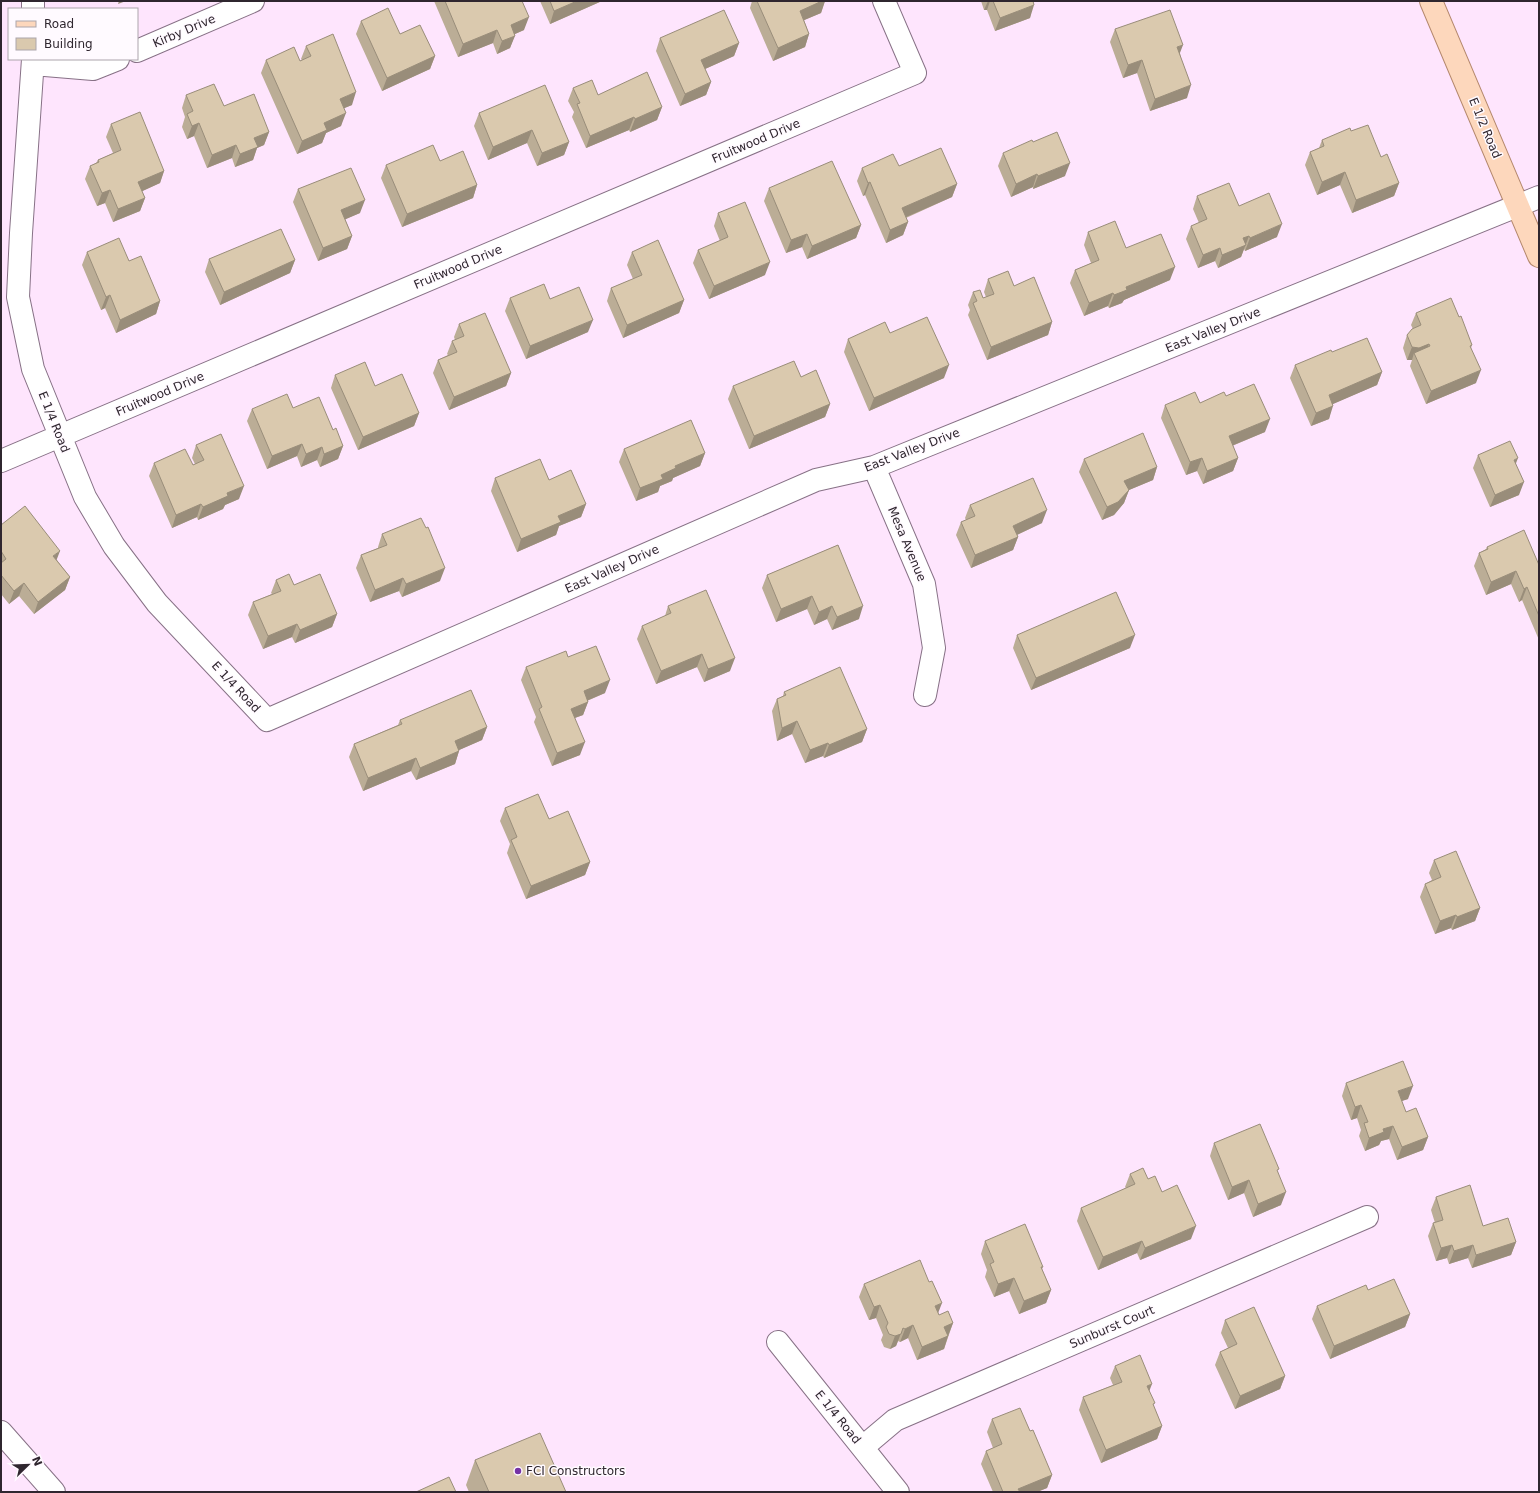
<svg xmlns="http://www.w3.org/2000/svg" width="1540" height="1493" font-family="'DejaVu Sans',sans-serif">
<style>
.lines{fill:none;stroke-linecap:round;stroke-linejoin:round}
.minor-casing{stroke:#877186;stroke-width:24}
.major-casing{stroke:#b4886d;stroke-width:24}
.minor{stroke:#fff;stroke-width:22}
.major{stroke:#fdd7bc;stroke-width:22}
.wall{fill:#bbad96}
.shaded-wall{fill:#998d7a}
.building{fill:#dac9ae;stroke:#998d7a}
.poi-dot{fill:#7532a6;stroke:#fffaff;stroke-width:1.5}
.labels{text-anchor:middle;dominant-baseline:central;stroke-width:3;stroke-linejoin:round;paint-order:stroke}
.street-label{font-size:12px;fill:#2f262f;stroke:#fffaff}
.poi-label{font-size:12px;fill:#2f262f;stroke:#fffaff;text-anchor:start}
</style>
<rect width="100%" height="100%" fill="#fee5fd"/>
<g class="lines">
<!-- minor casing -->
<g class="minor-casing">
<path id="minor" d="M33,1V9
M137,51L253,1
M33,59L21,233L18,297L33,369L85,497L114,546L157,603L267,720L816,480L874,467L1539,197
M33,64L93,69L118,59
M1,461L915,73L884,1
M874,467L924,584L934,648L925,695
M778,1342L898,1492
M1,1432L54,1492
M863,1447L895,1420L1367,1217"/>
</g>
<!-- major casing -->
<g class="major-casing">
<path id="major" d="M1431,1L1539,256"/>
</g>
<!-- minor -->
<use href="#minor" class="minor"/>
<!-- major -->
<use href="#major" class="major"/>
</g>
<!-- wall -->
<path class="wall" d="M434,1H522L524,30L515,34L510,48L497,54L493,43L458,57Z
M540,1H602L550,24Z
M752,1H825L821,13L804,20L809,34L805,47L773,61L750,8Z
M981,1H1033L1030,18L995,31L987,10H984Z
M361,21L400,34L435,56L430,69L382,91L356,34Z
M1115,29L1180,53L1187,98L1150,111L1137,73L1123,78L1110,42Z
M660,38L739,43L734,56L705,69L711,82L706,95L680,106L656,51Z
M306,46L352,105L344,108L341,126L326,133L322,143L297,154L261,73L266,60L300,61L302,60L301,59Z
M573,88L598,95L662,107L657,120L630,132L629,130L586,148L572,117L574,112L568,101Z
M186,95L224,106L269,132L264,145L257,148L253,160L235,167L232,158L207,168L194,136L187,139L182,127L185,117L182,108Z
M479,113L569,142L564,155L537,166L527,143L488,160L474,126Z
M111,124L164,171L160,183L142,191L145,198L140,211L113,222L105,203L97,206L85,179L90,166L96,163L98,160L113,153L106,137Z
M1351,131L1381,157L1399,183L1394,196L1352,213L1340,185L1317,195L1305,165L1310,152L1319,148L1322,140Z
M1003,153L1065,176L1033,189V187L1011,197L998,166Z
M440,161L477,185L473,198L402,227L381,178L386,165Z
M899,166L957,184L952,197L906,218L908,222L903,235L886,243L865,195L863,196L857,181L862,168Z
M769,188L861,225L856,238L807,259L802,247L786,253L764,201Z
M298,189L360,213L345,219L352,236L347,249L318,261L293,202Z
M1197,196L1239,206L1277,237L1245,251L1244,249L1241,257L1218,268L1215,261L1198,268L1186,239L1191,226L1199,223L1193,209Z
M718,213L765,275L709,299L693,263L698,250L720,241L714,226Z
M1088,232L1126,248L1170,280L1124,300L1122,303L1109,308L1108,306L1084,316L1070,283L1075,270L1091,263L1084,245Z
M87,252L129,261L160,301L156,314L116,333L105,308L101,310L82,265Z
M632,252L684,300L679,313L623,338L607,301L611,288L633,279L627,265Z
M209,259L295,260L290,273L220,305L205,272Z
M988,279L1014,286L1052,322L1048,335L987,360L968,315L970,310L968,305L973,292L983,298L986,297L984,292Z
M510,298L550,299L588,332L526,359L505,311Z
M1416,313L1459,317L1472,345L1471,348L1476,383L1426,404L1410,366L1412,360H1407L1403,348L1407,335L1413,329L1411,325Z
M459,324L511,373L506,386L449,410L433,373L438,360L448,355L447,354L452,341L455,340L454,337Z
M848,339L944,378L869,411L844,352Z
M1332,352L1382,372L1377,385L1332,404L1329,419L1311,426L1290,378L1295,365Z
M335,375L375,386L419,413L414,426L358,450L331,388Z
M801,377L830,404L825,417L749,449L728,399L733,386Z
M1226,396L1265,432L1232,446L1238,458L1233,471L1203,484L1197,471L1186,475L1161,418L1165,405L1200,403Z
M293,408L333,430L343,446L338,459L320,467L317,460L301,467L297,456L267,469L247,421L252,409Z
M196,445L239,499L225,505L223,509L198,520L197,517L172,528L149,476L154,463L193,465L195,464L192,458Z
M624,449L705,453L700,466L673,478L672,481L660,486L658,492L636,501L619,462Z
M1478,455L1516,464L1519,495L1490,507L1473,468Z
M1084,459L1157,467L1153,480L1129,490L1124,503L1114,515L1102,520L1079,472Z
M495,478L549,480L586,504L581,517L559,526L556,535L517,552L491,491Z
M970,505L1042,523L1017,535L1018,537L1013,550L971,568L956,535L961,522L966,520L965,518Z
M1,525L57,560L70,577L65,590L34,614L19,596L9,604L1,594Z
M426,528L440,581L402,597L399,591L370,602L356,568L361,555L378,548V547L382,534Z
M838,545L859,619L832,630L827,619L814,625L807,609L776,622L762,588L767,575Z
M1487,547L1539,565V640L1522,600L1519,602L1511,584L1486,595L1474,566L1479,553L1486,549Z
M276,580L294,585L337,614L332,627L295,643L292,637L263,649L248,615L253,602L272,594L271,593Z
M668,606L730,671L704,682L697,667L656,684L637,639L642,626L665,616Z
M1017,635L1130,648L1031,690L1013,648Z
M568,657L605,693L587,701L588,702L583,715L575,718L580,755L552,766L534,722L536,717L521,680L526,667Z
M784,692L867,729L862,742L824,758L823,756L805,763L792,734L777,741L772,711L777,699L783,696Z
M400,720L487,727L482,740L459,750V751L455,764L416,780L411,771L363,791L349,757L354,744L398,725Z
M505,808L549,819L590,862L585,875L526,899L507,853L510,844L500,821Z
M1434,860L1480,908L1475,921L1452,930L1451,928L1435,934L1420,897L1425,884L1432,880L1429,873Z
M1346,1083L1408,1099L1401,1101L1406,1112L1428,1137L1423,1150L1397,1160L1389,1139L1381,1141L1379,1145L1365,1151L1359,1136L1361,1130L1357,1118L1351,1120L1342,1096Z
M1214,1143L1278,1172L1281,1205L1253,1217L1244,1193L1228,1200L1210,1156Z
M1130,1174L1148,1179L1162,1192L1191,1239L1140,1260L1137,1253L1098,1270L1077,1221L1081,1208L1126,1188L1125,1187Z
M1436,1197L1483,1226L1516,1242L1511,1255L1472,1268L1468,1258L1449,1264L1447,1258L1436,1261L1428,1236L1433,1223H1435L1431,1210Z
M985,1241L1043,1267L1042,1269L1051,1290L1046,1303L1019,1314L1009,1291L994,1297L985,1277L987,1270L981,1254Z
M864,1284L938,1313L939,1315L953,1323L944,1349L917,1360L908,1338L900,1342L898,1341L896,1346L890,1349L884,1347L881,1340L883,1335L876,1318L869,1320L859,1297Z
M1368,1290L1410,1314L1405,1327L1330,1359L1312,1319L1317,1306Z
M1225,1320L1285,1376L1280,1389L1235,1409L1215,1365L1220,1352L1228,1348L1221,1333Z
M1115,1366L1149,1391L1154,1407L1162,1426L1157,1439L1101,1463L1079,1410L1083,1397L1113,1385L1110,1378Z
M992,1419L1030,1431L1052,1475L1047,1488L1037,1492H993L981,1464L986,1451L993,1448L987,1432Z
M475,1460L566,1492H469L466,1485Z"/>
<!-- shaded-wall -->
<path class="shaded-wall" d="M119,1H126L118,4Z
M577,1H602L550,24L554,11Z
M822,1H825L821,13L795,24L800,11Z
M988,1H990L987,10H984Z
M1034,5L1030,18L995,31L1000,18Z
M529,17L524,30L506,38L511,25Z
M497,30L493,43L458,57L463,44Z
M809,34L805,47L773,61L778,48Z
M515,36L510,48L497,54L502,41Z
M739,43L734,56L696,73L701,60Z
M1183,45L1178,58L1177,47Z
M435,56L430,69L382,91L387,78Z
M1142,60L1137,73L1123,78L1128,65Z
M711,82L706,95L680,106L685,94Z
M1191,85L1187,98L1150,111L1155,99Z
M356,92L352,105L335,112L340,99Z
M662,107L657,120L630,132L635,119Z
M346,113L341,126L326,133L322,143L297,154L302,141L324,123Z
M634,117L629,130L586,148L590,136Z
M199,123L194,136L187,139L192,126Z
M532,130L527,143L488,160L493,147Z
M269,132L264,145L257,148L253,160L235,167L240,154L254,138Z
M569,142L564,155L537,166L542,153Z
M236,145L232,158L207,168L212,155Z
M1070,163L1065,176L1033,189L1038,176Z
M164,171L160,183L134,195L138,182Z
M1345,172L1340,185L1317,195L1322,182Z
M1037,174L1033,187L1011,197L1016,184Z
M870,182L865,195L863,196L868,183Z
M1399,183L1394,196L1352,213L1356,200Z
M957,184L952,197L897,221L902,208Z
M477,185L473,198L402,227L407,214Z
M110,190L105,203L97,206L102,193Z
M145,198L140,211L113,222L118,209Z
M365,200L360,213L337,223L341,210Z
M908,222L903,235L886,243L890,230Z
M1282,224L1277,237L1245,251L1250,238Z
M861,225L856,238L807,259L812,246Z
M807,234L802,247L786,253L791,240Z
M352,236L347,249L318,261L323,248Z
M1249,236L1241,257L1218,268L1222,255L1243,238Z
M1220,248L1215,261L1198,268L1203,255Z
M295,260L290,273L220,305L224,292Z
M770,262L765,275L709,299L714,286Z
M1175,267L1170,280L1124,300L1122,303L1109,308L1114,295L1126,287Z
M1113,293L1108,306L1084,316L1089,303Z
M110,295L105,308L101,310L106,297Z
M684,300L679,313L623,338L627,325Z
M160,301L156,314L116,333L120,320Z
M593,320L588,332L526,359L530,346Z
M1052,322L1048,335L987,360L991,347Z
M1429,344L1424,357L1414,353L1412,360H1407L1412,347Z
M949,365L944,378L869,411L874,398Z
M1481,370L1476,383L1426,404L1431,391Z
M1382,372L1377,385L1324,408L1329,395Z
M511,373L506,386L449,410L454,397Z
M830,404L825,417L749,449L754,436Z
M1333,406L1329,419L1311,426L1316,413Z
M419,413L414,426L358,450L363,437Z
M1270,419L1265,432L1224,449L1229,436Z
M302,444L297,456L267,469L272,456Z
M343,446L338,459L320,467L324,454Z
M322,447L317,460L301,467L306,454Z
M705,453L700,466L673,478L672,481L660,486L658,492L636,501L640,488L675,466Z
M1202,458L1197,471L1186,475L1190,462Z
M1238,458L1233,471L1203,484L1207,471Z
M1518,458L1513,471L1514,460Z
M1157,467L1153,480L1129,490L1124,503L1114,515L1102,520L1107,507L1124,481Z
M1524,482L1519,495L1490,507L1495,495Z
M244,486L239,499L225,505L223,509L198,520L203,507L227,493Z
M201,504L197,517L172,528L176,515Z
M586,504L581,517L559,526L556,535L517,552L521,539L558,516Z
M1047,510L1042,523L1008,539L1013,526Z
M1018,537L1013,550L971,568L975,555Z
M60,551L55,564L53,556Z
M445,568L440,581L402,597L406,584Z
M1516,571L1511,584L1486,595L1491,582Z
M70,577L65,590L34,614L38,602Z
M403,578L399,591L370,602L375,590Z
M24,583L19,596L9,604L14,591Z
M1527,587L1522,600L1519,602L1524,589Z
M812,596L807,609L776,622L781,609Z
M832,606L827,619L814,625L819,612Z
M863,606L859,619L832,630L837,617Z
M337,614L332,627L295,643L300,630Z
M297,624L292,637L263,649L268,636Z
M1135,635L1130,648L1031,690L1036,678Z
M702,654L697,667L656,684L661,671Z
M735,658L730,671L704,682L708,669Z
M610,680L605,693L579,704L584,691Z
M588,702L583,715L566,721L571,709Z
M797,721L792,734L777,741L782,728Z
M487,727L482,740L450,754L455,741Z
M867,729L862,742L824,758L829,745Z
M585,742L580,755L552,766L557,753Z
M828,743L823,756L805,763L810,750Z
M459,751L455,764L416,780L420,768Z
M416,758L411,771L363,791L368,778Z
M590,862L585,875L526,899L531,886Z
M1480,908L1475,921L1452,930L1457,917Z
M1456,915L1451,928L1435,934L1440,921Z
M1413,1086L1408,1099L1393,1104L1398,1091Z
M1361,1105L1357,1118L1351,1120L1355,1107Z
M1393,1126L1389,1139L1381,1141L1379,1145L1365,1151L1369,1138L1383,1129Z
M1428,1137L1423,1150L1397,1160L1402,1147Z
M1249,1180L1244,1193L1228,1200L1232,1187Z
M1286,1192L1281,1205L1253,1217L1258,1204Z
M1196,1226L1191,1239L1140,1260L1145,1248Z
M1142,1241L1137,1253L1098,1270L1103,1257Z
M1516,1242L1511,1255L1472,1268L1476,1255Z
M1452,1245L1447,1258L1436,1261L1441,1248Z
M1473,1245L1468,1258L1449,1264L1454,1251Z
M1014,1278L1009,1291L994,1297L998,1284Z
M1051,1290L1046,1303L1019,1314L1024,1301Z
M942,1303L937,1316L935,1306Z
M880,1305L876,1318L869,1320L874,1307Z
M1410,1314L1405,1327L1330,1359L1334,1346Z
M953,1323L948,1336L939,1340L944,1327Z
M913,1325L908,1338L900,1342L905,1329Z
M903,1328L896,1346L890,1349L895,1336Z
M948,1336L944,1349L917,1360L922,1347Z
M1285,1376L1280,1389L1235,1409L1240,1396Z
M1152,1384L1147,1397V1386Z
M1162,1426L1157,1439L1101,1463L1106,1450Z
M1052,1475L1047,1488L1037,1492H1017L1018,1489Z"/>
<!-- building -->
<path class="building" d="M445,1H522L529,17L511,25L515,36L502,41L497,30L463,44Z
M550,1H577L554,11Z
M757,1H822L800,11L809,34L778,48Z
M993,1H1033L1034,5L1000,18Z
M388,8L400,34L420,25L435,56L387,78L361,21Z
M724,10L739,43L701,60L711,82L685,94L660,38Z
M1170,10L1183,45L1177,47L1191,85L1155,99L1142,60L1128,65L1115,29Z
M333,34L356,92L340,99L346,113L324,123L327,130L302,141L266,60L294,47L300,61L311,56L306,46Z
M647,72L662,107L635,119L634,117L590,136L577,104L580,103L573,88L592,80L598,95Z
M214,84L224,106L254,94L269,132L254,138L258,147L240,154L236,145L212,155L199,123L192,126L187,114L193,111L186,95Z
M545,85L569,142L542,153L532,130L493,147L479,113Z
M140,112L164,171L138,182L145,198L118,209L110,190L102,193L90,166L99,162L98,160L121,150L111,124Z
M1368,125L1381,157L1387,154L1399,183L1356,200L1345,172L1322,182L1310,152L1324,146L1322,140L1350,128L1351,131Z
M1057,132L1070,163L1038,176L1037,174L1016,184L1003,153L1032,140L1033,142Z
M433,145L440,161L463,151L477,185L407,214L386,165Z
M941,148L957,184L902,208L908,222L890,230L870,182L868,183L862,168L893,154L899,166Z
M832,161L861,225L812,246L807,234L791,240L769,188Z
M351,168L365,200L341,210L352,236L323,248L298,189Z
M1229,183L1239,206L1269,193L1282,224L1250,238L1249,236L1243,238L1246,245L1222,255L1220,248L1203,255L1191,226L1207,219L1197,196Z
M745,202L770,262L714,286L698,250L728,237L718,213Z
M1115,221L1126,248L1161,234L1175,267L1126,287L1127,290L1114,295L1113,293L1089,303L1075,270L1099,260L1088,232Z
M281,229L295,260L224,292L209,259Z
M119,238L129,261L141,256L160,301L120,320L110,295L106,297L87,252Z
M658,240L684,300L627,325L611,288L642,275L632,252Z
M1008,271L1014,286L1034,277L1052,322L991,347L973,303L977,301L973,292L980,290L983,298L994,294L988,279Z
M544,284L550,299L579,287L593,320L530,346L510,298Z
M1451,298L1459,317L1461,316L1472,345L1470,346L1481,370L1431,391L1414,353L1430,346L1429,344L1419,348L1412,347L1407,335L1412,329L1421,325L1416,313Z
M485,313L511,373L454,397L438,360L457,352L452,341L464,336L459,324Z
M927,317L949,365L874,398L848,339L885,322L890,333Z
M1367,338L1382,372L1329,395L1333,406L1316,413L1295,365L1331,350L1332,352Z
M794,361L801,377L816,370L830,404L754,436L733,386Z
M365,362L375,386L402,374L419,413L363,437L335,375Z
M1254,384L1270,419L1229,436L1238,458L1207,471L1202,458L1190,462L1165,405L1195,392L1200,403L1224,392L1226,396Z
M287,394L293,408L319,397L333,430L336,428L343,446L324,454L322,447L306,454L302,444L272,456L252,409Z
M691,420L705,453L675,466L676,468L661,475L663,479L640,488L624,449Z
M1143,433L1157,467L1124,481L1129,490L1118,502L1107,507L1084,459Z
M221,434L244,486L227,493L228,496L203,507L201,504L176,515L154,463L185,449L193,465L204,460L196,445Z
M1510,441L1518,458L1514,460L1524,482L1495,495L1478,455Z
M540,459L549,480L571,470L586,504L558,516L561,522L521,539L495,478Z
M1033,478L1047,510L1013,526L1018,537L975,555L961,522L975,516L970,505Z
M25,506L60,551L53,556L70,577L38,602L24,583L14,591L1,575V563L6,559L1,551V525Z
M421,518L426,528L428,527L445,568L406,584L403,578L375,590L361,555L387,545L382,534Z
M1524,530L1539,565V616L1527,587L1524,589L1516,571L1491,582L1479,553L1488,549L1487,547Z
M838,545L863,606L837,617L832,606L819,612L812,596L781,609L767,575Z
M289,574L294,585L320,574L337,614L300,630L297,624L268,636L253,602L281,591L276,580Z
M706,590L735,658L708,669L702,654L661,671L642,626L671,613L668,606Z
M1116,592L1135,635L1036,678L1017,635Z
M596,646L610,680L584,691L588,702L571,709L585,742L557,753L539,709L542,707L526,667L566,651L568,657Z
M840,667L867,729L829,745L828,743L810,750L797,721L782,728L777,699L786,695L784,692Z
M471,690L487,727L455,741L459,751L420,768L416,758L368,778L354,744L402,724L400,720Z
M538,794L549,819L568,811L590,862L531,886L511,840L517,837L505,808Z
M1456,851L1480,908L1457,917L1456,915L1440,921L1425,884L1441,877L1434,860Z
M1403,1061L1413,1086L1398,1091L1406,1112L1416,1108L1428,1137L1402,1147L1393,1126L1383,1129L1384,1132L1369,1138L1364,1123L1368,1122L1361,1105L1355,1107L1346,1083Z
M1260,1124L1279,1169L1277,1170L1286,1192L1258,1204L1249,1180L1232,1187L1214,1143Z
M1143,1168L1148,1179L1155,1176L1162,1192L1177,1185L1196,1226L1145,1248L1142,1241L1103,1257L1081,1208L1135,1184L1130,1174Z
M1470,1185L1483,1226L1508,1218L1516,1242L1476,1255L1473,1245L1454,1251L1452,1245L1441,1248L1433,1223L1443,1220L1436,1197Z
M1025,1224L1043,1267H1041L1051,1290L1024,1301L1014,1278L998,1284L990,1264L994,1262L985,1241Z
M920,1260L929,1282L932,1281L942,1303L935,1306L939,1315L948,1311L953,1323L944,1327L948,1336L922,1347L913,1325L905,1329L903,1328L901,1334L895,1336L889,1334L886,1327L888,1323L880,1305L874,1307L864,1284Z
M1394,1279L1410,1314L1334,1346L1317,1306L1366,1285L1368,1290Z
M1254,1307L1285,1376L1240,1396L1220,1352L1237,1344L1225,1320Z
M1140,1355L1152,1384L1147,1386L1155,1403L1153,1404L1162,1426L1106,1450L1083,1397L1122,1382L1115,1366Z
M1020,1408L1030,1431L1033,1430L1052,1475L1018,1489L1020,1492H1003L986,1451L1002,1444L992,1419Z
M540,1433L566,1492H489L475,1460Z
M449,1477L456,1492H416Z"/>
<!-- markers -->
<circle class="poi-dot" cx="518" cy="1471" r="4"/>
<g class="labels">
<!-- street labels -->
<g class="street-label">
<text transform="translate(184 31) rotate(-23)">Kirby Drive</text>
<text transform="translate(1485 128) rotate(67)">E 1/2 Road</text>
<text transform="translate(756 141) rotate(-23)">Fruitwood Drive</text>
<text transform="translate(458 267) rotate(-23)">Fruitwood Drive</text>
<text transform="translate(1213 330) rotate(-22)">East Valley Drive</text>
<text transform="translate(160 394) rotate(-23)">Fruitwood Drive</text>
<text transform="translate(54 422) rotate(68)">E 1/4 Road</text>
<text transform="translate(912 450) rotate(-21)">East Valley Drive</text>
<text transform="translate(907 544) rotate(67)">Mesa Avenue</text>
<text transform="translate(612 569) rotate(-24)">East Valley Drive</text>
<text transform="translate(236 687) rotate(47)">E 1/4 Road</text>
<text transform="translate(1112 1327) rotate(-23)">Sunburst Court</text>
<text transform="translate(838 1417) rotate(51)">E 1/4 Road</text>
</g>
<!-- poi labels -->
<g class="poi-label">
<text x="526" y="1471">FCI Constructors</text>
</g>
</g>
<!-- border -->
<rect width="1540" height="1493" fill="none" stroke="#2f262f" stroke-width="4"/>
<!-- legend -->
<rect x="8" y="8" width="130" height="52" fill="#fffaff" stroke="#aca5ac"/>
<rect x="16" y="21" width="20" height="6" fill="#fdd7bc" stroke="#aca5ac"/>
<text x="44" y="28" font-size="12" fill="#2f262f">Road</text>
<rect x="16" y="38" width="20" height="12" fill="#dac9ae" stroke="#aca5ac"/>
<text x="44" y="48" font-size="12" fill="#2f262f">Building</text>
<!-- north arrow -->
<g transform="translate(28 1465) rotate(67)" stroke="#fffaff" stroke-width="3" paint-order="stroke">
<path d="M0-3L7 15L0 10L-7 15Z" fill="#2f262f"/>
<text y="-6" font-size="11" font-weight="bold" text-anchor="middle" fill="#2f262f">N</text>
</g>
</svg>
